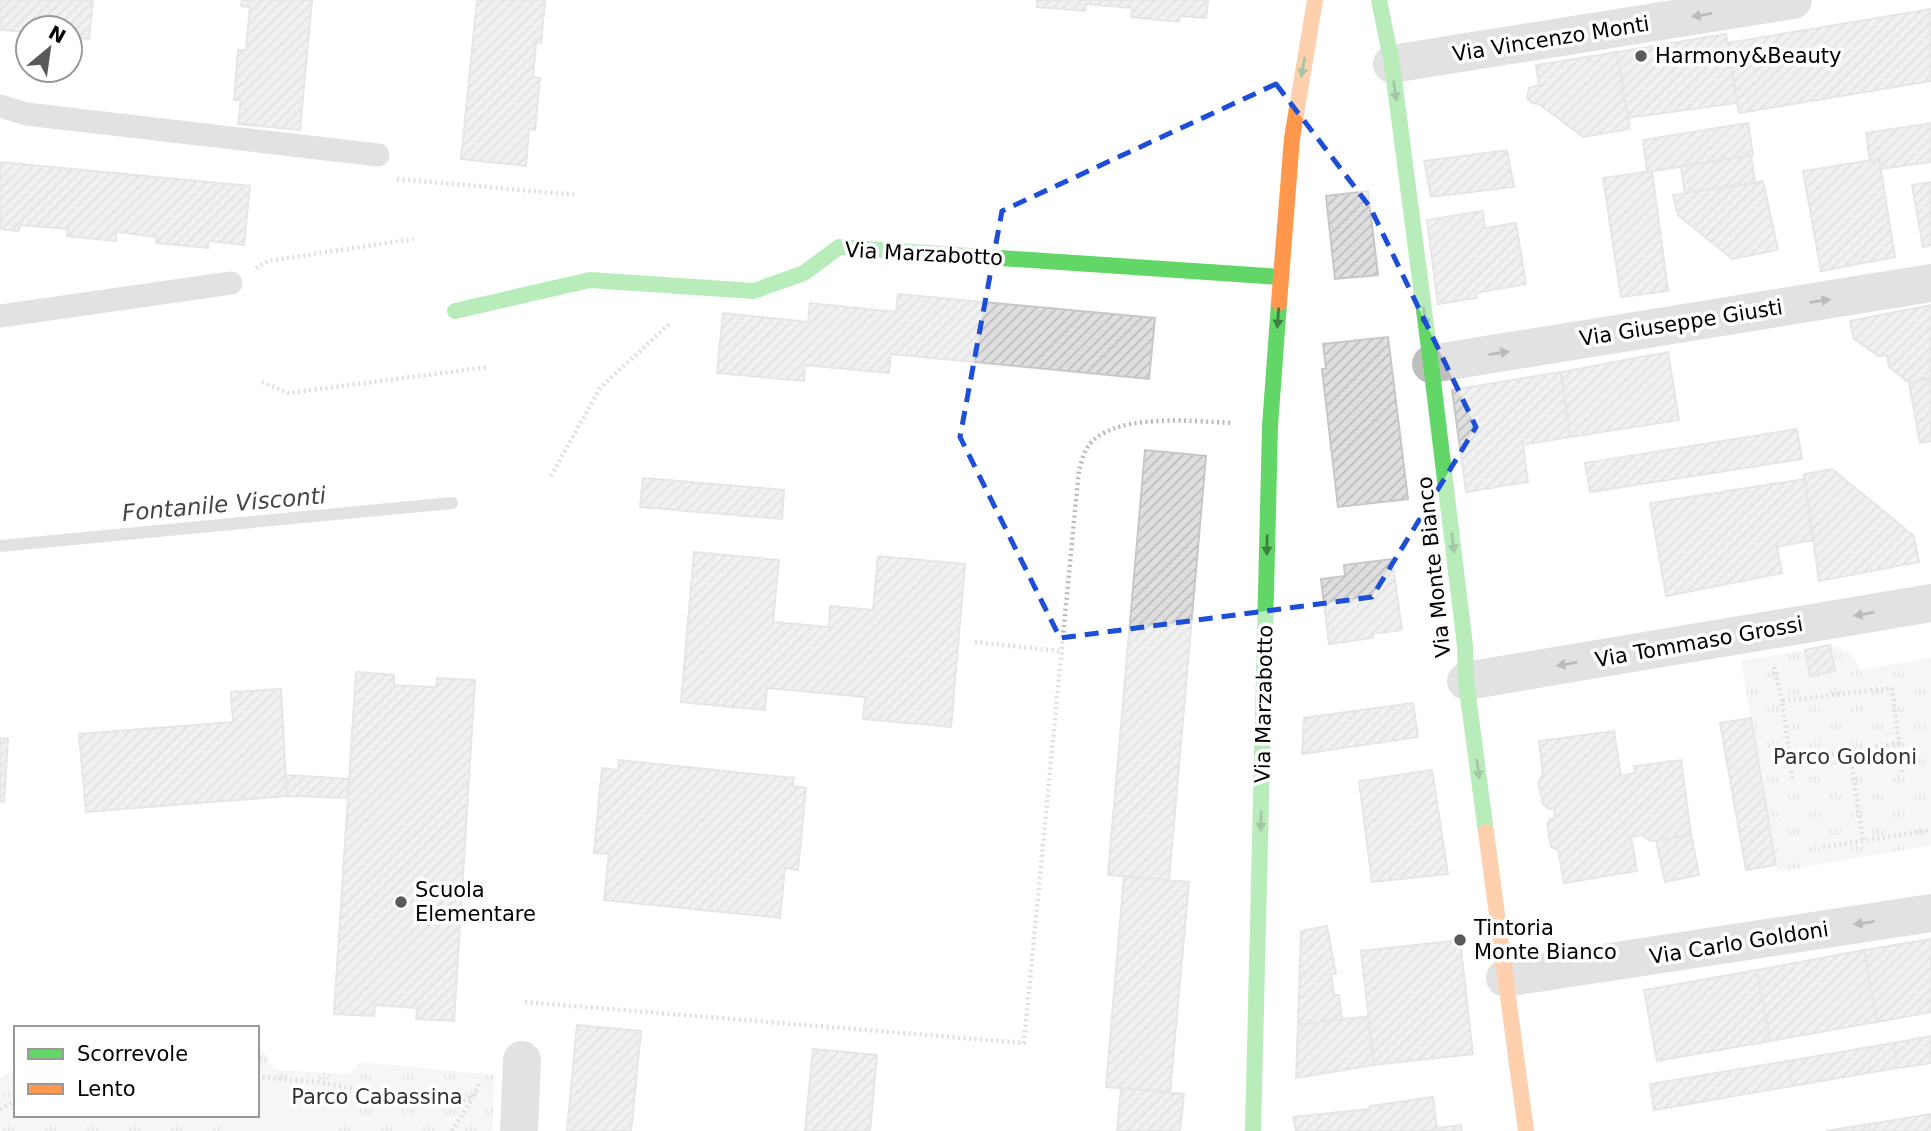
<svg xmlns="http://www.w3.org/2000/svg" width="1931" height="1131" font-family="'DejaVu Sans',sans-serif">
<style>
.park{fill:url(#park-tufts)}
.pitch{fill:#ececec}
.lines{fill:none;stroke-linecap:round;stroke-linejoin:round}
.stream{stroke:#bfbfbf;stroke-width:12}
.building{fill:url(#building-hatch);stroke:#c7c7c7;stroke-width:2}
.path{stroke:#b9b9b9;stroke-width:4.5;stroke-dasharray:2 3.5;stroke-linecap:butt}
.lane{stroke:#bebebe;stroke-width:23}
.street{stroke:#bebebe;stroke-width:38}
.fast{stroke:#63d668;stroke-width:16}
.slow{stroke:#ff974d;stroke-width:16}
.oneway{fill:#686868}
.oneway2{fill:#3b803e}
.marked{fill:none;stroke:#1d4ed8;stroke-width:5;stroke-dasharray:14 9;stroke-linejoin:round}
.poi-dot{fill:#595959;stroke:#fff;stroke-width:2.5}
.labels{text-anchor:middle;dominant-baseline:central;stroke-width:7;stroke-linejoin:round;paint-order:stroke}
.street-label{font-size:21px;fill:#000;stroke:#fff}
.poi-label{font-size:21px;fill:#000;stroke:#fff;text-anchor:start}
.park-label{font-size:21px;fill:#333;stroke:#fff}
.water-label{font-size:23px;font-style:italic;fill:#444;stroke:#fff}
</style>
<defs>
<pattern id="park-tufts" width="24" height="20" patternUnits="userSpaceOnUse" patternTransform="scale(1.75)"><rect width="24" height="20" fill="#ececec"/><path d="M3 7l-1-3M5 7V3M7 7l1-3M15 17l-1-3M17 17v-4M19 17l1-3" fill="none" stroke="#c9c9c9"/></pattern>
<pattern id="building-hatch" width="6" height="6" patternUnits="userSpaceOnUse" patternTransform="scale(1.75)"><rect width="6" height="6" fill="#dfdfdf"/><path d="M-1 1l2-2M0 6l6-6M5 7l2-2" fill="none" stroke="#bebebe"/></pattern>
</defs>
<rect width="100%" height="100%" fill="#fff"/>
<!-- park -->
<path class="park" d="M1830,645C1846,647 1854,655 1860,670L1931,658V845L1777,872L1741,661L1805,650L1810,676L1835,671Z
M257,1051L264,1052L275,1070L349,1074L360,1062L495,1075L492,1131H0V1078L16,1069V1115H257Z"/>
<!-- pitch -->
<path class="pitch" d="M257,1083L331,1089L328,1131H220L221,1115H257Z"/>
<g class="lines">
<!-- stream -->
<path class="stream" d="M0,546L452,503"/>
</g>
<!-- building -->
<path class="building" d="M0,0H93L89,39L70,37V28H28V32L0,30Z
M242,0H312L300,130L238,124L241,100H234L238,50H246L250,7L241,6Z
M477,0H545L541,43H536L533,77L540,78L535,130L529,129L526,166L461,159Z
M1037,0H1208L1206,18L1180,16L1179,22L1131,17L1132,8L1086,4L1085,11L1037,7Z
M1931,9V81L1739,113L1727,43Z
M1726,34L1737,103L1628,118L1617,52Z
M1617,52L1630,129L1583,137L1539,104L1532,103L1527,98L1529,88L1539,85L1536,65Z
M1748,123L1753,155L1647,172L1643,140Z
M1931,123V162L1881,169L1879,159L1870,161L1866,133Z
M1507,150L1514,187L1431,197L1424,161Z
M1751,155L1755,183L1685,193L1681,166Z
M1879,159L1895,257L1821,271L1803,171Z
M0,162L250,186L244,245L209,241L208,248L156,243L157,237L116,232V241L67,236L68,229L20,225L19,231L0,229Z
M1652,171L1668,291L1621,297L1603,178Z
M1763,181L1778,250L1732,259L1678,215L1673,195Z
M1931,182V245L1923,247L1912,185Z
M1368,191L1378,275L1335,279L1326,196Z
M1483,211L1485,228L1516,223L1526,284L1476,293L1477,298L1438,304L1427,220Z
M898,294L1155,318L1149,379L891,354L889,373L805,365L804,381L717,373L723,313L808,322L810,303L896,312Z
M1931,305V378L1909,383L1889,367L1887,355L1878,356L1854,339L1850,321Z
M1388,337L1408,499L1338,507L1322,369H1326L1323,344Z
M1668,352L1679,420L1570,437L1561,372Z
M1561,372L1570,437L1523,445L1528,482L1466,492L1452,390Z
M1931,378V441L1920,443L1909,383Z
M1797,429L1802,459L1590,492L1585,463Z
M1145,450L1206,456L1169,880L1108,875Z
M1832,469L1914,536L1919,562L1819,581L1804,474Z
M643,478L784,490L782,519L640,507Z
M1805,479L1813,540L1777,547L1782,573L1666,596L1650,503Z
M694,552L779,560L773,622L829,627L830,606L873,610L878,556L965,564L951,727L863,719L865,697L767,688L765,710L681,702Z
M1392,559L1402,630L1373,634V638L1329,644L1321,579L1345,576L1344,565Z
M1830,645L1835,671L1810,676L1805,650Z
M356,672L394,675V685L436,687L437,678L475,680L454,1021L416,1019L417,1008L375,1005L374,1016L334,1014Z
M281,689L287,796L86,812L79,734L233,722L231,692Z
M1413,703L1418,737L1302,754L1304,718Z
M1751,718L1776,865L1746,870L1720,723Z
M1614,731L1621,776L1635,773L1634,766L1681,760L1691,834L1656,841H1650L1643,835L1631,837L1637,871L1564,883L1558,850L1551,847L1547,824L1550,819L1555,818L1554,808L1549,809L1543,804L1538,782L1543,774L1539,741Z
M0,738L8,739L4,802L0,801Z
M619,760L794,778L793,786L806,788L798,870L785,868L780,918L604,900L609,854L594,853L602,768L618,770Z
M1432,770L1448,874L1372,882L1359,781Z
M286,775L349,779L348,798L287,796Z
M1691,834L1699,875L1665,882L1656,841Z
M1124,876L1189,882L1170,1092L1106,1087Z
M1327,926L1336,974H1331L1334,995H1339L1342,1019L1298,1025L1301,931Z
M1931,939V1012L1877,1022L1864,950Z
M1460,940L1473,1054L1374,1065L1361,951Z
M1864,950L1877,1022L1770,1041L1757,970Z
M1757,970L1770,1041L1657,1061L1644,990Z
M1368,1016L1374,1065L1296,1078L1298,1025Z
M577,1025L641,1031L631,1131H567Z
M1931,1036V1063L1897,1068L1893,1043Z
M1893,1043L1897,1068L1792,1086L1788,1061Z
M813,1049L877,1055L870,1131H805Z
M1788,1061L1792,1086L1654,1110L1650,1084Z
M1121,1088L1184,1094L1180,1131H1117Z
M1433,1097L1437,1128L1461,1125L1462,1131H1296L1293,1117L1370,1109V1106Z
M1931,1114V1131H1870L1869,1124Z
M1869,1124L1870,1131H1826Z"/>
<g class="lines">
<!-- path -->
<path class="path" d="M397,179L577,195
M256,268L268,261L413,239
M262,382L288,393L488,367
M551,476L600,388L669,324
M975,642L1060,651
M1774,667L1782,701
M1899,743L1902,772
M1850,751L1790,760L1782,701L1892,688L1899,743L1850,751L1863,841
M1790,760L1793,782
M1823,847L1931,830
M525,1002L1024,1043L1079,469C1082,463 1083,454 1087,448C1109,412 1194,421 1231,423
M257,1077L318,1082L422,1102L454,1103L473,1097L480,1083
M0,1109L16,1101
M452,1131L473,1098"/>
<!-- lane -->
<path class="lane" d="M0,106L26,114L378,155
M0,316L231,283"/>
<!-- street -->
<path class="street" d="M1392,64L1793,0
M1431,364L1931,283
M1466,681L1931,603
M1505,978L1931,913
M519,1131L522,1060"/>
<!-- fast -->
<path class="fast" d="M1379,0L1392,64L1431,364L1465,646L1466,681L1486,832
M455,311L590,280L754,291L804,273L839,247L1281,277
M1253,1131L1270,426L1279,303"/>
<!-- slow -->
<path class="slow" d="M1279,303L1292,138L1315,0
M1486,832L1526,1131"/>
</g>
<!-- one-way arrows -->
<defs><path id="oneway-solid" d="M-6-.8H1V-3.2L6.5 0L1 3.2V.8H-6Z" transform="scale(1.75)"/></defs>
<g class="oneway">
<use href="#oneway-solid" transform="translate(1702 15) rotate(171)"/>
<use href="#oneway-solid" transform="translate(1820 301) rotate(-9)"/>
<use href="#oneway-solid" transform="translate(1499 353) rotate(-9)"/>
<use href="#oneway-solid" transform="translate(1864 614) rotate(170)"/>
<use href="#oneway-solid" transform="translate(1567 664) rotate(170)"/>
<use href="#oneway-solid" transform="translate(1864 923) rotate(171)"/>
</g>
<g class="oneway2">
<use href="#oneway-solid" transform="translate(1303 67) rotate(100)"/>
<use href="#oneway-solid" transform="translate(1395 91) rotate(82)"/>
<use href="#oneway-solid" transform="translate(1425 317) rotate(82)"/>
<use href="#oneway-solid" transform="translate(1278 318) rotate(94)"/>
<use href="#oneway-solid" transform="translate(1453 543) rotate(83)"/>
<use href="#oneway-solid" transform="translate(1267 545) rotate(91)"/>
<use href="#oneway-solid" transform="translate(1478 769) rotate(83)"/>
<use href="#oneway-solid" transform="translate(1261 821) rotate(91)"/>
</g>
<!-- marked area -->
<path d="M0 0H1931V1131H0ZM1276,84L1370,207L1476,427L1372,597L1060,638L960,437L1002,211Z" fill="#fff" fill-opacity=".55" fill-rule="evenodd"/>
<path class="marked" d="M1276,84L1370,207L1476,427L1372,597L1060,638L960,437L1002,211Z"/>
<!-- markers -->
<g class="poi-dot">
<circle cx="1641" cy="56" r="7"/>
<circle cx="401" cy="902" r="7"/>
<circle cx="1460" cy="940" r="7"/>
</g>
<g class="labels">
<!-- street labels -->
<g class="street-label">
<text transform="translate(1551 39) rotate(-9)">Via Vincenzo Monti</text>
<text transform="translate(924 254) rotate(3)">Via Marzabotto</text>
<text transform="translate(1681 323) rotate(-9)">Via Giuseppe Giusti</text>
<text transform="translate(1434 567) rotate(-96)">Via Monte Bianco</text>
<text transform="translate(1699 642) rotate(-10)">Via Tommaso Grossi</text>
<text transform="translate(1264 704) rotate(-89)">Via Marzabotto</text>
<text transform="translate(1739 943) rotate(-9)">Via Carlo Goldoni</text>
</g>
<!-- poi labels -->
<g class="poi-label">
<text x="1655" y="56">Harmony&amp;Beauty</text>
<text x="415" y="890">Scuola<tspan x="415" dy="24">Elementare</tspan></text>
<text x="1474" y="928">Tintoria<tspan x="1474" dy="24">Monte Bianco</tspan></text>
</g>
<!-- park labels -->
<g class="park-label">
<text x="1845" y="757">Parco Goldoni</text>
<text x="377" y="1097">Parco Cabassina</text>
</g>
<!-- water labels -->
<g class="water-label">
<text transform="translate(224 504) rotate(-5)">Fontanile Visconti</text>
</g>
</g>
<!-- legend -->
<rect x="14" y="1026" width="245" height="91" fill="#ffffff" stroke="#999999" stroke-width="2"/>
<rect x="28" y="1049" width="35" height="10" fill="#63d668" stroke="#999999" stroke-width="2"/>
<text x="77" y="1061" font-size="21" fill="#000000">Scorrevole</text>
<rect x="28" y="1084" width="35" height="10" fill="#ff974d" stroke="#999999" stroke-width="2"/>
<text x="77" y="1096" font-size="21" fill="#000000">Lento</text>
<!-- north arrow -->
<g transform="translate(49 49) rotate(29)"><circle r="33" fill="#ffffff" stroke="#999999" stroke-width="2"/>
<path d="M0-5L12 26L0 18L-12 26Z" fill="#595959"/>
<text y="-10" font-size="19" font-weight="bold" text-anchor="middle" fill="#000000">N</text>
</g>
</svg>
